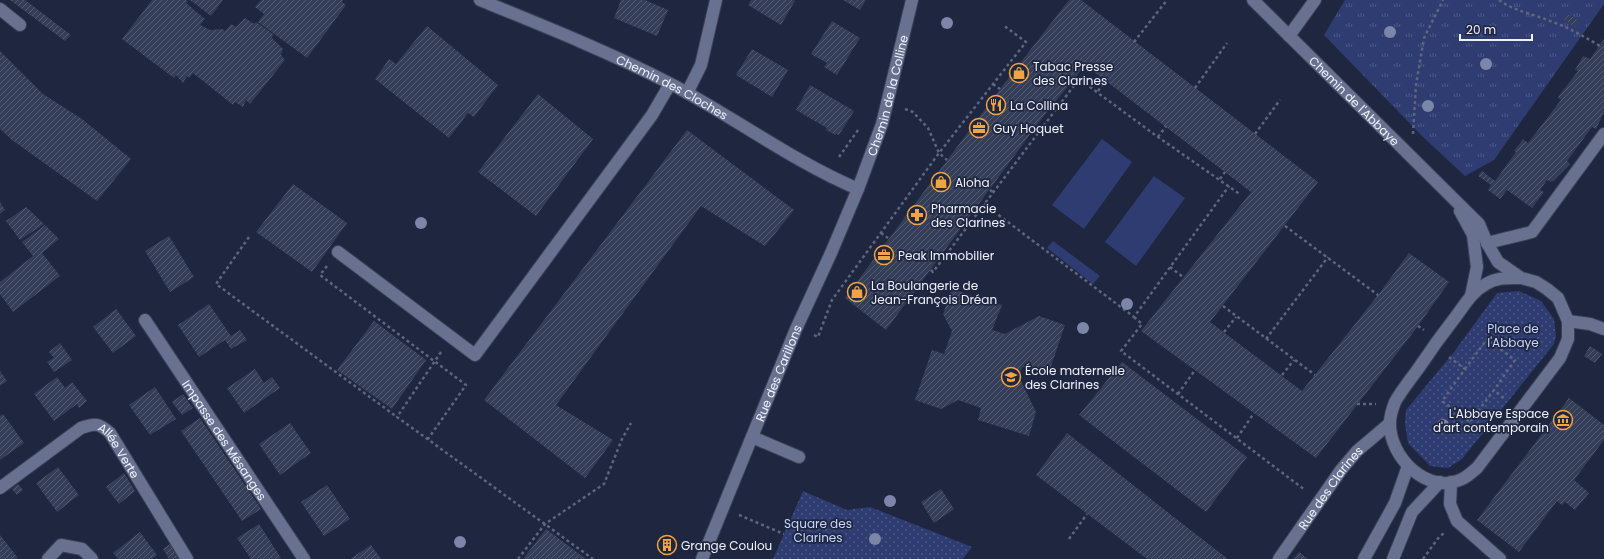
<svg xmlns="http://www.w3.org/2000/svg" width="1604" height="559" font-family="Poppins,sans-serif">
<style>
.grass{fill:url(#grass-tufts)}
.park{fill:url(#park-dots)}
.garden{fill:#2e3c71}
.building{fill:url(#building-hatch)}
.lines{fill:none;stroke-linecap:round;stroke-linejoin:round}
.minor-casing{stroke:#3c4155;stroke-width:14}
.path{stroke:#5f657a;stroke-width:2.5;stroke-dasharray:3 3;stroke-linecap:butt}
.minor{stroke:#687290;stroke-width:12}
.tree{fill:#7b86a8}
.labels{text-anchor:middle;dominant-baseline:central;stroke-width:3.5;stroke-linejoin:round;paint-order:stroke}
.poi-label{font-size:12px;fill:#eff2fd;stroke:#1f2640;text-anchor:start}
.street-label{font-size:12px;fill:#eff2fd;stroke:#1f2640}
.park-label{font-size:12px;fill:#c7d5fe;stroke:#1f2640}
</style>
<defs>
<pattern id="grass-tufts" width="24" height="20" patternUnits="userSpaceOnUse"><rect width="24" height="20" fill="#2e3c71"/><path d="M3 7l-1-3M5 7V3M7 7l1-3M15 17l-1-3M17 17v-4M19 17l1-3" fill="none" stroke="#4d5986"/></pattern>
<pattern id="park-dots" width="8" height="8" patternUnits="userSpaceOnUse"><rect width="8" height="8" fill="#2e3c71"/><path d="M2 2h.1M6 6h.1" fill="none" stroke="#4d5986" stroke-width="1.8" stroke-linecap="round"/></pattern>
<pattern id="building-hatch" width="6" height="6" patternUnits="userSpaceOnUse"><rect width="6" height="6" fill="#353e59"/><path d="M-1 1l2-2M0 6l6-6M5 7l2-2" fill="none" stroke="#535a72"/></pattern>
</defs>
<rect width="100%" height="100%" fill="#1f2640"/>
<!-- grass -->
<path class="grass" d="M1345,0H1604V4L1494,160L1465,176L1423,137L1324,35Z"/>
<!-- park -->
<path class="park" d="M1519,291L1541,301L1554,319L1556,336L1554,344L1462,459L1448,468L1430,466L1408,443L1405,424L1406,410L1454,352L1497,293Z
M803,491L847,510L870,507L972,547L963,559H773Z"/>
<!-- garden -->
<path class="garden" d="M1102,139L1132,162L1084,229L1052,205Z
M1154,176L1185,198L1136,266L1105,242Z
M1053,241L1100,276L1093,284L1047,248Z"/>
<!-- building -->
<path class="building" d="M10,0H25L71,35L65,41Z
M152,0H186L188,2L186,3L205,19L200,25L210,30L222,29L225,31L231,24L236,27L245,18L254,24L256,22L273,34L272,38L283,49L281,55L285,60L250,104L246,100L243,107L235,102L233,105L193,73L189,78L187,76L183,83L176,75L174,78L122,39Z
M190,0H223L211,16Z
M261,0H343L342,2L346,5L307,58L258,22L264,14L255,7Z
M621,0H645L668,10L657,36L614,18Z
M751,0H793L795,1L781,25L748,5Z
M843,0H866L860,10Z
M1069,0H1081L1318,182L1210,322L1302,391L1378,295L1409,253L1449,282L1418,326L1316,458L1141,331L1251,192L1085,65L1040,121L886,330L845,298L1000,89Z
M1567,14L1579,21L1575,27L1564,20Z
M832,21L860,38L837,75L824,67L827,63L811,54Z
M427,26L498,85L474,117L468,113L449,138L375,79L389,59L396,64Z
M1604,39V112L1596,129L1592,127L1567,161L1570,164L1553,181L1551,182L1547,180L1540,190L1544,192L1532,208L1507,190L1500,199L1488,190L1491,185L1478,176L1482,171L1495,181L1516,152L1514,151L1523,139L1528,143L1561,100L1558,97L1578,71L1575,70L1583,56L1590,59Z
M752,49L788,70L772,97L736,75Z
M0,51L43,94L82,119L131,159L97,201L12,140L0,129Z
M810,85L854,111L839,135L836,134V135L826,130L827,128L796,110Z
M538,94L593,139L536,216L478,172Z
M687,130L794,210L765,246L701,206L556,405L613,440L585,478L484,400Z
M293,184L347,223L312,272L256,232Z
M0,202L5,210L0,214Z
M26,207L44,224L20,240L6,221Z
M45,225L59,239L42,253L60,276L13,312L0,294V282L33,256L22,242Z
M169,236L194,277L170,292L145,251Z
M952,289L1002,305L992,330L1005,334L1039,316L1065,325L1048,375L1022,367L1018,379H1020L1036,412L1029,436L978,420L981,408L958,400L941,409L915,400L932,350L944,354L952,331L943,314Z
M209,304L231,336L240,330L247,340L231,349L225,340L199,357L178,325Z
M116,309L136,336L113,353L93,327Z
M374,321L426,360L392,409L337,370Z
M60,343L72,360L54,372L47,362L54,358L49,352Z
M1590,346L1602,354L1595,363L1584,356Z
M1122,362L1247,457L1206,512L1079,415Z
M255,369L264,383L272,377L280,388L244,413L227,388Z
M0,371L7,381L0,386Z
M57,377L65,388L72,382L87,401L79,408L77,404L54,421L34,394Z
M155,387L176,419L150,435L129,405Z
M183,394L193,408L182,415L172,402Z
M1569,398L1604,425V440L1574,480L1589,493L1575,510L1565,502L1562,505L1557,501L1519,552L1477,520Z
M3,414L24,443L0,460V416Z
M200,418L261,509L242,521L181,431Z
M290,423L311,453L280,475L259,444Z
M1067,433L1175,518L1228,559H1147L1036,475Z
M58,467L79,495L57,512L36,483Z
M124,473L135,491L119,504L106,487Z
M18,484L23,490L17,495L12,489Z
M327,485L350,519L324,536L301,502Z
M941,489L954,509L934,523L921,502Z
M259,524L281,558L279,559H251L237,538Z
M546,529L586,559H523Z
M140,532L157,555L152,559H118L113,553Z
M0,535L18,558L15,559H0Z
M667,536L675,540L668,554L660,550Z
M170,544L180,559H169L163,549Z
M371,545L381,559H350Z
M1299,552L1308,559H1293Z"/>
<g class="lines">
<!-- minor casing -->
<g class="minor-casing">
<g id="minor">
<path id="s1" d="M480,0C544,26 609,52 671,84C734,117 792,161 858,189"/>
<path id="s2" d="M1253,0L1479,224L1487,243L1498,262L1521,278L1536,282L1547,289L1558,298L1568,321V339L1560,358L1477,468C1472,472 1467,477 1462,479C1428,496 1389,457 1390,423C1390,417 1393,407 1395,402C1401,391 1410,380 1418,369C1430,351 1443,333 1457,315C1465,304 1473,291 1486,284C1497,277 1509,278 1521,278"/>
<path d="M0,9L20,25"/>
<path d="M1289,36L1315,0"/>
<path d="M687,93L701,65L716,0"/>
<path d="M1460,211L1473,235L1477,267L1471,296"/>
<path d="M1487,243L1532,232L1604,134"/>
<path d="M338,252L475,355L652,115L670,84"/>
<path id="s3" d="M145,320L304,559"/>
<path d="M1568,321L1590,324L1604,329"/>
<path d="M752,437L799,457"/>
<path d="M1451,482L1450,504L1457,521L1500,559"/>
<path id="s4" d="M0,488L81,428C95,423 99,423 110,433L187,559"/>
<path d="M48,559L61,545L82,549L92,559"/>
<path id="s5" d="M702,559L796,329L831,253L858,189L882,124L912,0"/>
<path id="s6" d="M1279,559L1341,470L1357,451L1390,423"/>
<path d="M1364,559L1395,503L1408,466"/>
<path d="M1393,559L1412,512L1440,482"/>
</g>
</g>
<!-- path -->
<path class="path" d="M1499,0C1514,11 1533,14 1550,21C1568,27 1583,36 1600,46
M1134,42L1167,0
M993,84L1000,89
M1195,88L1227,43
M1098,91L1106,80
M905,109L913,112L928,128L939,153L947,160
M1255,134L1280,100
M1413,134L1416,85L1424,38L1443,0
M1158,137L1166,126
M839,157L858,130
M1220,179L1225,172
M990,190L993,192
M984,204L1134,317L1229,186
M1285,226L1378,295
M881,233L888,238
M249,237L216,284L397,417
M327,266L320,275L466,385L428,439
M1170,267L1183,277
M931,270L933,272L1079,79L1158,137L1241,195
M1223,306L1315,375
M1134,317L1142,324L1121,351L1305,490
M1418,326L1424,330
M1224,332L1236,317
M814,335L818,337L832,300L939,153L1026,42L1003,25
M1266,339L1328,257
M441,352L397,417L593,559
M1449,357L1465,369L1442,401L1470,422L1494,390L1506,400
M1465,369L1487,339L1515,360L1494,390
M1282,375L1294,360
M1178,394L1195,370
M1357,404H1376
M1237,438L1254,413
M739,515L784,534
M1069,539L1087,514
M518,559L545,524L604,484L622,439L631,423
M1423,559L1439,537L1444,533"/>
<!-- minor -->
<use href="#minor" class="minor"/>
</g>
<!-- trees -->
<g class="tree">
<circle cx="947" cy="23" r="6"/>
<circle cx="1390" cy="32" r="6"/>
<circle cx="1486" cy="64" r="6"/>
<circle cx="1428" cy="106" r="6"/>
<circle cx="421" cy="223" r="6"/>
<circle cx="1127" cy="304" r="6"/>
<circle cx="1083" cy="328" r="6"/>
<circle cx="1443" cy="425" r="6"/>
<circle cx="890" cy="501" r="6"/>
<circle cx="875" cy="539" r="6"/>
<circle cx="460" cy="542" r="6"/>
</g>
<!-- icons -->
<defs>
<g id="shop-ring" transform="scale(1)"><circle r="9.5" fill="#1f2640" stroke="#f3a442" stroke-width="1.5"/><path d="M-5-2.5h2.3a2.7 3.5 0 0 1 5.4 0H5L5.5 6h-11ZM-1.5-2.5h3a1.5 2.3 0 0 0-3 0Z" fill="#f3a442"/></g>
<g id="restaurant-ring" transform="scale(1)"><circle r="9.5" fill="#1f2640" stroke="#f3a442" stroke-width="1.5"/><path d="M-5-6h1v4h1v-4h1v4h1v-4h1v5L-1.5 .5V6h-2V.5L-5-1ZM5-6V6H3V1.5H1.5Q1.5-4 5-6Z" fill="#f3a442"/></g>
<g id="office-ring" transform="scale(1)"><circle r="9.5" fill="#1f2640" stroke="#f3a442" stroke-width="1.5"/><path d="M-6-3h4V-5.5h4V-3h4V5H-6ZM-1-4.5V-3h2v-1.5ZM-6 0V1H6V0Z" fill="#f3a442"/></g>
<g id="pharmacy-ring" transform="scale(1)"><circle r="9.5" fill="#1f2640" stroke="#f3a442" stroke-width="1.5"/><path d="M-2-6h4v4h4v4h-4v4h-4v-4h-4v-4h4Z" fill="#f3a442"/></g>
<g id="school-ring" transform="scale(1)"><circle r="9.5" fill="#1f2640" stroke="#f3a442" stroke-width="1.5"/><path d="M0-5L7-2L0 1L-7-2ZM-4 1L0 2.5L4 1V4Q0 6-4 4Z" fill="#f3a442"/></g>
<g id="museum-ring" transform="scale(1)"><circle r="9.5" fill="#1f2640" stroke="#f3a442" stroke-width="1.5"/><path d="M0-6L6-3V-2H-6V-3ZM-5-1h2V3h-2ZM-1-1h2V3h-2ZM3-1h2V3H3ZM-6 4H6V6H-6Z" fill="#f3a442"/></g>
<g id="building-ring" transform="scale(1)"><circle r="9.5" fill="#1f2640" stroke="#f3a442" stroke-width="1.5"/><path d="M-4-6H4V6H1V3H-1V6H-4ZM-2.5-4.3h1.7v1.8h-1.7ZM.8-4.3h1.7v1.8H.8ZM-2.5-1h1.7V.8h-1.7ZM.8-1h1.7V.8H.8Z" fill="#f3a442"/></g>
</defs>
<g fill-rule="evenodd">
<use href="#shop-ring" x="1019" y="73"/>
<use href="#restaurant-ring" x="996" y="105"/>
<use href="#office-ring" x="979" y="128"/>
<use href="#shop-ring" x="941" y="182"/>
<use href="#pharmacy-ring" x="917" y="215"/>
<use href="#office-ring" x="884" y="255"/>
<use href="#shop-ring" x="857" y="292"/>
<use href="#school-ring" x="1011" y="377"/>
<use href="#museum-ring" x="1563" y="420"/>
<use href="#building-ring" x="667" y="545"/>
</g>
<g class="labels">
<!-- poi labels -->
<g class="poi-label">
<text x="1033" y="66">Tabac Presse<tspan x="1033" dy="14">des Clarines</tspan></text>
<text x="1010" y="105">La Collina</text>
<text x="993" y="128">Guy Hoquet</text>
<text x="955" y="182">Aloha</text>
<text x="931" y="208">Pharmacie<tspan x="931" dy="14">des Clarines</tspan></text>
<text x="898" y="255">Peak Immobilier</text>
<text x="871" y="285">La Boulangerie de<tspan x="871" dy="14">Jean-François Dréan</tspan></text>
<text x="1025" y="370">École maternelle<tspan x="1025" dy="14">des Clarines</tspan></text>
<text x="1549" y="413" text-anchor="end">L'Abbaye Espace<tspan x="1549" dy="14">d'art contemporain</tspan></text>
<text x="681" y="545">Grange Coulou</text>
</g>
<!-- street labels -->
<g class="street-label">
<text stroke="none"><textPath href="#s1" startOffset="211">Chemin des Cloches</textPath></text>
<text stroke="none"><textPath href="#s5" startOffset="500">Chemin de la Colline</textPath></text>
<text stroke="none"><textPath href="#s2" startOffset="143">Chemin de l'Abbaye</textPath></text>
<text stroke="none"><textPath href="#s5" startOffset="201">Rue des Carillons</textPath></text>
<text stroke="none"><textPath href="#s3" startOffset="144">Impasse des Mésanges</textPath></text>
<text stroke="none"><textPath href="#s4" startOffset="152">Allée Verte</textPath></text>
<text stroke="none"><textPath href="#s6" startOffset="88">Rue des Clarines</textPath></text>
</g>
<!-- park labels -->
<g class="park-label">
<text x="1513" y="328">Place de<tspan x="1513" dy="14">l'Abbaye</tspan></text>
<text x="818" y="523">Square des<tspan x="818" dy="14">Clarines</tspan></text>
</g>
</g>
<!-- scale -->
<path d="M1460 34v6h72v-6" fill="none" stroke="#eff2fd" stroke-width="2"/>
<text x="1466" y="34" font-size="12" fill="#eff2fd" stroke="#1f2640" stroke-width="3" paint-order="stroke">20 m</text>
</svg>
